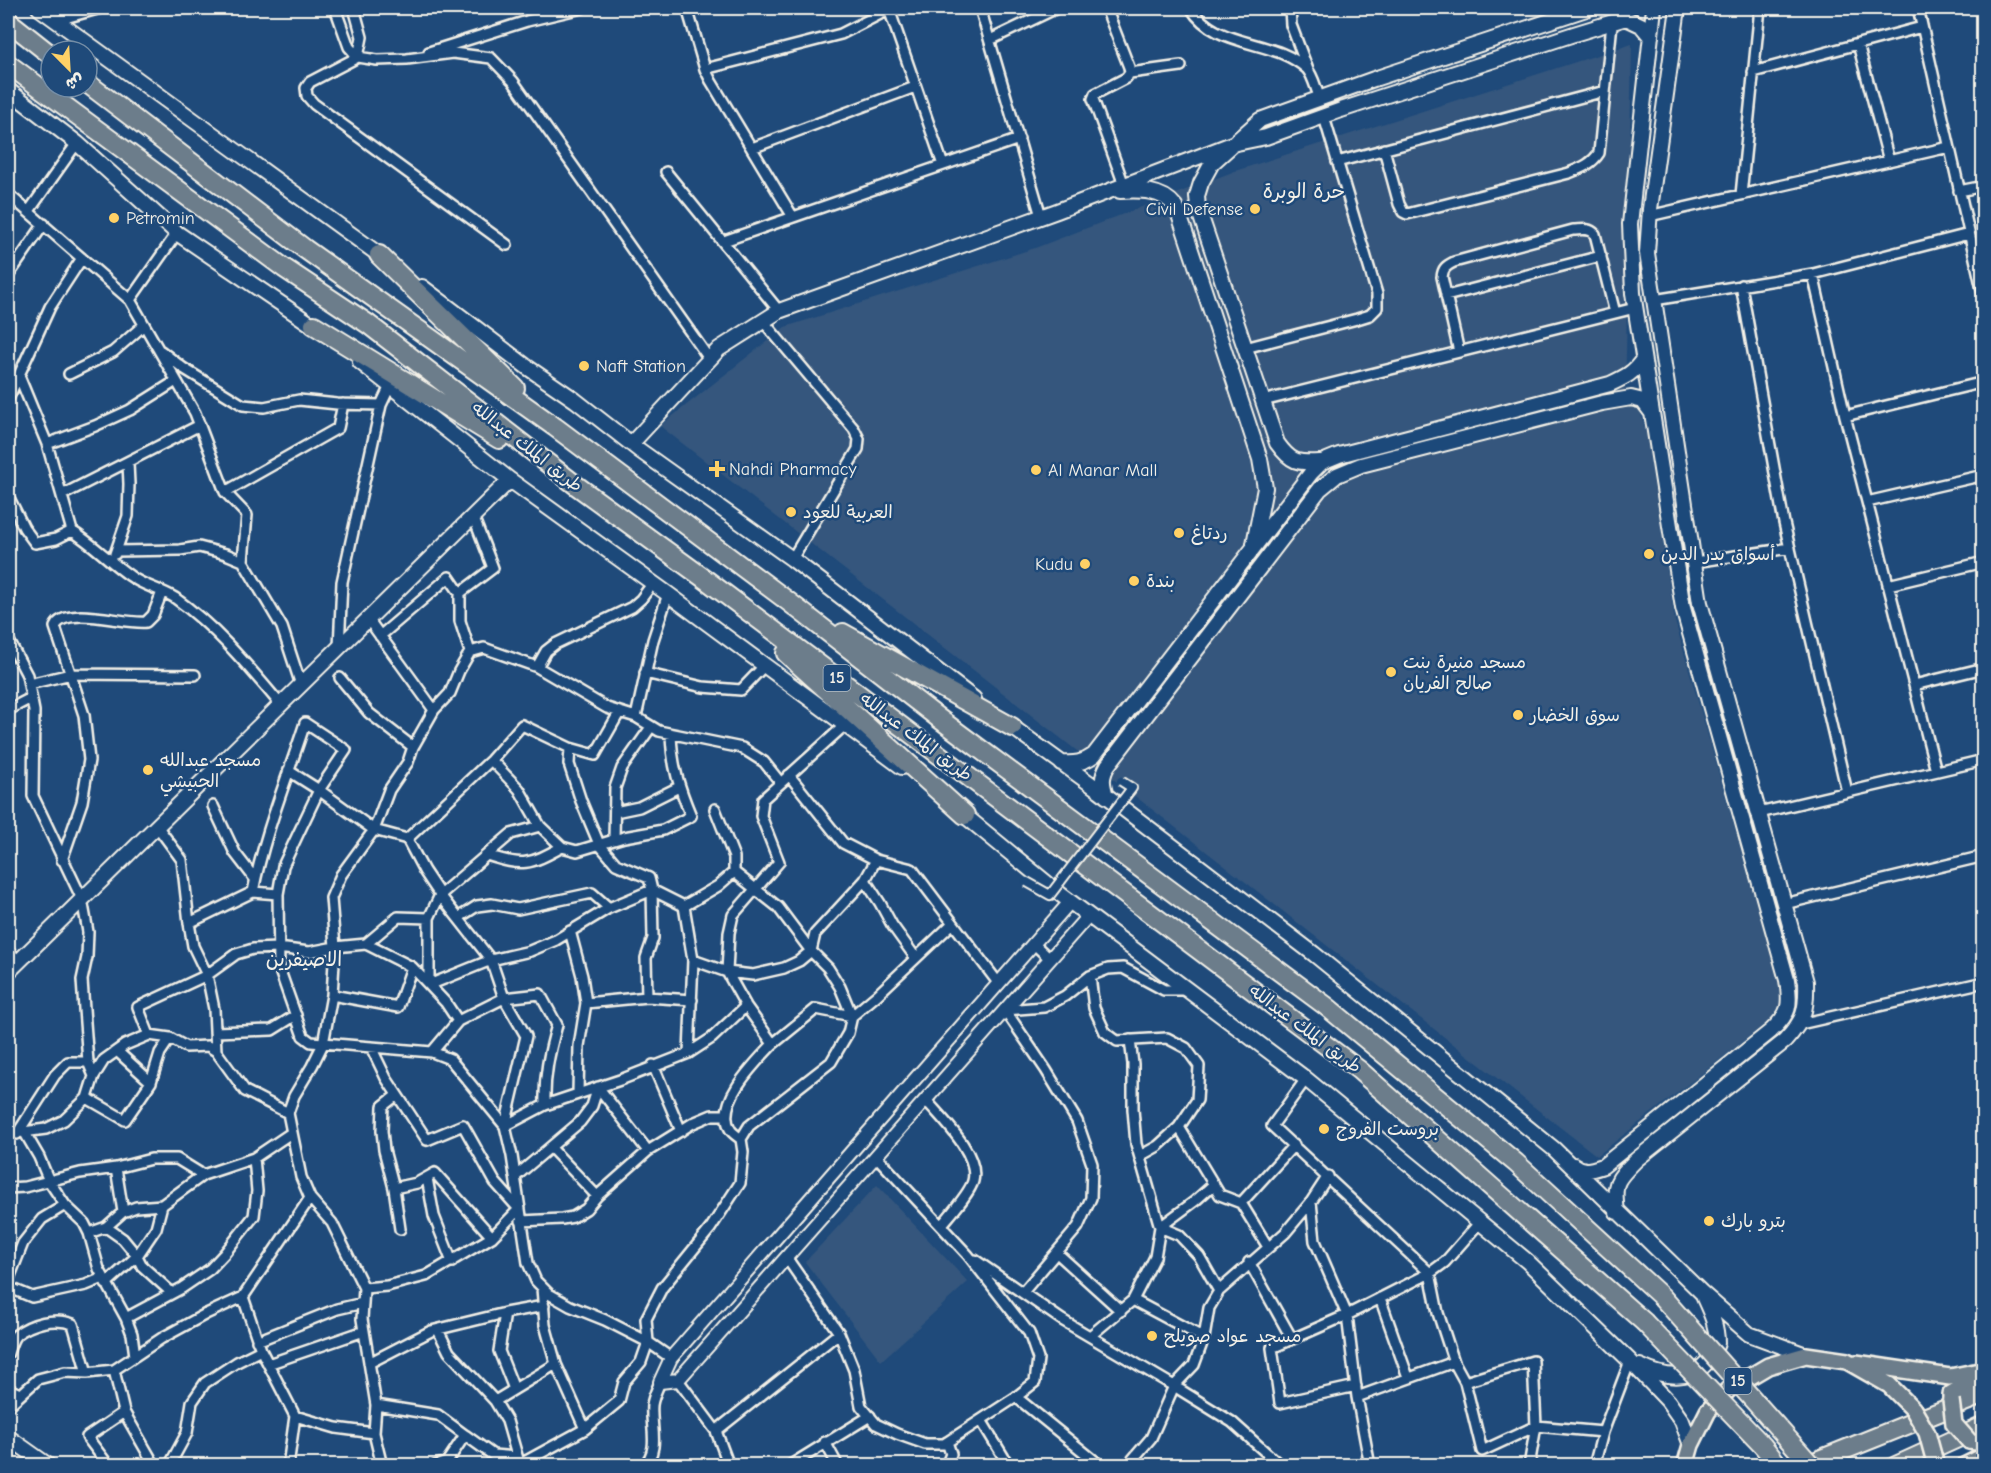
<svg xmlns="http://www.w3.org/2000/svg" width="1991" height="1473" font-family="'Comic Neue','Playpen Sans Arabic',sans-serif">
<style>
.built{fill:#34567d}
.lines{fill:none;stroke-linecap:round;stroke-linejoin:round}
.minor-casing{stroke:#f4f1e8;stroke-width:14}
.tertiary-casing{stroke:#f4f1e8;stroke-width:16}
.secondary-casing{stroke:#f4f1e8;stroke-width:18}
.primary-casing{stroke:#f4f1e8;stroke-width:20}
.motorway-casing{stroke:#f4f1e8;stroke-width:22}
.minor{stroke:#1f4a7a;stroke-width:9}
.tertiary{stroke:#1f4a7a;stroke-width:12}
.secondary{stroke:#1f4a7a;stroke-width:14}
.primary{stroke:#6c7d8b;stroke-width:15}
.motorway{stroke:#6c7d8b;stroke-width:18}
.pedestrian-bridge-casing{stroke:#f4f1e8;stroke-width:12;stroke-linecap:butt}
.primary-bridge-casing{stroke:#f4f1e8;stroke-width:20;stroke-linecap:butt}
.motorway-bridge-casing{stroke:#f4f1e8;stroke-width:22;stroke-linecap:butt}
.pedestrian-bridge{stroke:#1f4a7a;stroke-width:8}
.primary-bridge{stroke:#6c7d8b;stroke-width:15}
.motorway-bridge{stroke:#6c7d8b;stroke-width:18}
.poi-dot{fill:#ffd166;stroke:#1f4a7a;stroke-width:2}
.labels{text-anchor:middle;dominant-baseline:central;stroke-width:5;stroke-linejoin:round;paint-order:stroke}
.shield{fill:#1f4a7a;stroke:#b4bfc7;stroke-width:1.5}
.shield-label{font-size:16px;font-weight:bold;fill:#f4f1e8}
.poi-label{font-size:18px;fill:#f4f1e8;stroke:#1f4a7a;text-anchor:start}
.street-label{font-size:18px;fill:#f4f1e8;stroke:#1f4a7a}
.neighbourhood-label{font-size:20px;fill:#f4f1e8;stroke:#1f4a7a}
</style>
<rect width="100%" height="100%" fill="#1f4a7a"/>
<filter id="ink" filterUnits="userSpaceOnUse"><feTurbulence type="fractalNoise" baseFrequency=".0167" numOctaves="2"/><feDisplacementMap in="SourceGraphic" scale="12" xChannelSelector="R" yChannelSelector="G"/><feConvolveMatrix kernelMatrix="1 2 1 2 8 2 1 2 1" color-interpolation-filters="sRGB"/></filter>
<g filter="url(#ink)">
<!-- built -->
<path class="built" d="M1632,44L1625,405L1639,407L1647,436L1675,621L1779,982L1781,1004L1770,1020L1597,1156L660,426L785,327L1035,248L1235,171Z
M877,1185L968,1282L881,1361L805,1262Z"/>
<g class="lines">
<!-- minor casing -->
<g class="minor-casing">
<path id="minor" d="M335,8L349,47L358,57L377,60L407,59L453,53L491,58L513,81L710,360
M354,8L362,37L358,57
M687,8L705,69L711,81L793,217
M980,8L1041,216
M1106,8L1129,67L1130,73L1126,78L1095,94L1093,99L1124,185
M1191,8C1216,49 1274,38 1307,69C1313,75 1316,90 1320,98
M1290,8L1291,25L1308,70
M1918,8L1984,298
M889,9L943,165
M58,20L101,8
M990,40L1057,8
M1858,44L1889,161
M429,52L527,21L582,8
M358,57L310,82L306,88L307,96L314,104L507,245
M705,69L841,34L892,8
M1753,72L1922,27
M1130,73L1181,66
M752,148L915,87
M1384,149L1399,204L1403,212L1407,214L1569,173C1581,168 1592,164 1599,153L1612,23
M1337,162L1605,91
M666,172L779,311
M1959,191L1984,186
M8,194L130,300L195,413L225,492L247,515L243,561
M1741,195L1760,8
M29,211L77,143
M1649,216L1949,147
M724,241L1019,139
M1813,274L1845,416L1936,771
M8,276L44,224
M1741,285L1784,523L1847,792
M1446,296L1601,256
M130,300L177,233
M1654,300L1813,274L1969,234
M763,321L854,429L859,439L858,449L792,559
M1245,348L1357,319L1370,315L1377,308V294L1324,117
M161,351L183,368L243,405L264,407L299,400L337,404L381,405
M1459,352L1442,277C1443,268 1446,266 1454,262L1573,230C1580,230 1589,227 1595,234L1615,313
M69,374L113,352L144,325
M8,399L50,307L82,258
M1263,401L1635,308
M1845,416L1984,382
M47,444L95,426L130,410L176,381
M225,492L338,428L343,404
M62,495L200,425
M8,496L24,528L35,543L56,539L72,531L47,444L19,376
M1867,502L1984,475
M72,531C93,544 110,562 130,576C143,586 161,589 175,598C217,628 248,666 281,705
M116,551L180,550L199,547L226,554L243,561L282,627L301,685
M115,554L128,516L129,484L128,463
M1694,562L1790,548
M1888,585L1984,562
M368,619L434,710
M380,636L449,577L460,593
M8,639L27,675L34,711L33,796L82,899L88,932L87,957L82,980L84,1009L88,1062L94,1076
M339,648L342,582L381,405L390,386
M470,652L460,621V593L493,568L473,516
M537,667L546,651L555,644L632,607L641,599L653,583
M645,673L703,687L741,690L764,666
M340,678L369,713L413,747
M29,684L71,674L195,675
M1914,685L1984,668
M8,710L31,698
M636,717L653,640L668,594
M845,725L763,799L761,816L779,862L733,915L729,933L727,972L746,1006L773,1044L816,1009L852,1016L877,995L953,923
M570,748L569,764L581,801L599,844L616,864L649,878L652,890L653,938L646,958L647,997
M491,760L519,789L540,826L562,847L577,851L624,837L663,830L691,816C679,787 672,766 671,734
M289,771L319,790L374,830L389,790L408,762L413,747L434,710L450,693L459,671L470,652L484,648L537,667L607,708L636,717L659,731L742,748L764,762L780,782
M789,775L843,843L876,860L912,869L999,984
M213,806L235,853L255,879
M615,812L639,807L679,787
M1759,813L1984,760
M157,826L182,860L189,923L193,946L207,975L214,1009L216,1051
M540,826L511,834L440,895L429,918V985L491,960L530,951L556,940L609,908L652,890L684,906
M407,839L491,760L522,725L570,748L595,755L619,713
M614,840L615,788L622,768L651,727
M487,855C523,867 529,865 562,847
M62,860L82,802L89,760L84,715L55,627C64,604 126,625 146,622L153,615L162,592
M865,880L880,903L892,925L915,957
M253,892C264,834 287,779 305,723L346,750L319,790L299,832L283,866L278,894L279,968L303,1036L311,1042L432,1052L450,1059L505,1126L512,1156L528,1263L536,1281L549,1294L570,1306L605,1320L648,1342L641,1362L624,1382L619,1401L585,1429L519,1465
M1784,904L1984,856
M684,906L693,960L689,1053
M684,906L718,886L734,872V857L715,809
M458,918L477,906L492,904L518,909L592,893L609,908
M189,923L253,892L278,894
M570,931L582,976L586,1003L579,1046L578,1093
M366,944L398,917L429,918
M1034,944L1050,959
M8,950L18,961
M693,960L727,972L753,975L784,968L799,961L811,951L815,934L865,880L876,860
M1090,976L1094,1008L1105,1032L1117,1041L1167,1038L1186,1048L1199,1066L1197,1100L1179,1127L1158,1146L1140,1156
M332,995L398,1007L412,967
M586,1003L647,997L692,1000
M1005,1010L1046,1070L1077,1121L1092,1164L1091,1198L1078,1227L1023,1292
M1005,1010L1044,1007L1065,996L1090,976L1108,969L1123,968L1164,990H1187
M1800,1024L1984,982
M215,1032L272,1030L296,1015
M149,1035L138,1007L207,975L236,954L253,949L278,948L309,952L335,947L366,944L412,967L446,1003L458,1021
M117,1051L151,1082
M432,1052L458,1021L504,998L540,994L557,1025C549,1053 544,1077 545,1105
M653,1065L681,1131
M1306,1079L1272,1126L1430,1273L1438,1313L1454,1362L1465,1382L1482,1451L1536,1426L1603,1432
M598,1087L648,1151
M397,1095L383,1106L382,1131L384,1150L394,1188L400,1229
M87,1098L125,1120L151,1082L160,1053L170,1038
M926,1100C941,1118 980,1154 973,1181C970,1193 949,1216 941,1226
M505,1126L545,1105L620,1080L689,1053L712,1038L746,1006
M1179,1127L1220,1195L1241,1203L1268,1247
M25,1133L39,1157L49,1181L65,1205L84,1223L89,1233L99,1269L126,1318L132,1334L135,1356
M8,1134L46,1129L64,1120L87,1098L94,1076L104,1060L125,1045L149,1035L170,1038L186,1047L208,1046L216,1051L245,1091L288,1113
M17,1134L55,1075L68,1062H88
M741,1139C737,1136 732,1133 730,1129C715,1102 756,1062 773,1044
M551,1148L597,1196
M116,1168L123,1212
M515,1177L580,1122L592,1106L598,1087
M427,1178L434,1216L452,1262
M1214,1184L1195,1201L1160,1227L1179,1235L1199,1256L1219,1291
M8,1188L25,1187L80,1173L116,1168L151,1159H177L203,1175
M394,1188L417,1183L435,1173L492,1237
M1311,1202L1315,1241L1347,1315L1357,1397L1370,1466
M1241,1203L1294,1145
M521,1221L562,1219L573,1217L586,1209L597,1196L648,1151L693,1123L712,1115H726
M106,1227L123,1239L137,1256L142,1266L172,1293
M89,1233L106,1227L123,1212L136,1207L162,1205L203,1175L254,1158L291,1133
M1057,1253L1121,1311
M786,1257L839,1333L854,1370L861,1406L876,1424L897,1434L925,1444H944L1016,1397L1035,1382L1038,1359L1029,1333L968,1255L876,1156
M975,1260L1062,1320L1174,1386L1232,1422L1281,1466
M1249,1262L1292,1339
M8,1281L23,1243L42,1219L65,1205
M106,1284L137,1256L156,1228L162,1205
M8,1287L32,1297L86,1285L103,1278
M364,1288L387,1286L426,1276L492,1237L519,1209L495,1182L463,1125L427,1140L386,1078L371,1047
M542,1288L545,1325L556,1364L585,1429
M243,1297L261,1350L295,1416L288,1466
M1380,1298L1408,1377
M1133,1300L1204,1338
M505,1313L499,1351L514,1389
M126,1318L182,1288L210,1269L224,1254L254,1216L257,1191L254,1158
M438,1330L449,1352L495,1401L507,1421L520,1466
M1090,1336L1133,1300L1155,1257L1160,1227L1136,1144L1133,1109V1064L1130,1040
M257,1341L337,1309L363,1303
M8,1353C10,1347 12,1339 16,1335C31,1323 55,1317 73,1324L87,1373
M671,1358L648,1342L646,1319L662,1288L710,1229L740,1183L743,1152L741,1139L749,1126L831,1062L848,1033L852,1016L840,987L828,968L811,951L778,907L734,872
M369,1363L431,1331L505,1313L544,1306
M268,1364L364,1331
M114,1370L124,1412L155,1466
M678,1380L716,1431L729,1466
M1465,1382L1533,1361L1536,1426L1529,1466
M1356,1386L1280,1403L1272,1348L1347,1315L1430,1273L1445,1262L1480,1222
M8,1389L20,1394
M1016,1397L1101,1466
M1357,1397L1454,1362
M495,1401L556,1364
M376,1405L438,1415L465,1435
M8,1406L38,1379L65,1372L87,1373L114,1370L162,1338L206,1314L243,1297L310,1198
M295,1416L336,1428L374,1433
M981,1420L1009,1466
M716,1431L839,1333
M825,1442L838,1466
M105,1461L87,1437L124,1412
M169,1466L187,1433L192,1402L205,1383L237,1362L261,1350
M382,1466L374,1433L376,1405L362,1319L364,1288L332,1223L310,1198L301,1177L288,1113L294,1096L312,1066L323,1044L332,995L335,947L331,898L341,875L374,830L407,839L424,871L440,895L491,960L504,998L526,1036L505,1126
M435,1466L447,1462L465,1435L493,1455L517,1457
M643,1466C661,1450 650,1426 652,1405C653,1397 657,1389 660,1382
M789,1466L870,1416
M946,1466L951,1454L947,1442
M1127,1466L1151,1438L1174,1386L1194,1365L1204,1338L1209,1308L1219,1291L1285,1233L1311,1202L1328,1176
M1594,1466L1603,1432L1630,1361"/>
</g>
<!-- tertiary casing -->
<g class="tertiary-casing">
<path id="tertiary" d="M1070,902L671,1358L660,1382L678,1380L1088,916"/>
</g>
<!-- secondary casing -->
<g class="secondary-casing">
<path id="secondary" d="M39,8L385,259
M8,90L77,143L177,233L321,331
M1120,191C1139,190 1162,189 1175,206C1179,212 1181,222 1184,229L1260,459L1265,488L1254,544
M422,287L527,367L575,400L639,450L792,559L974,699
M360,362L510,480L668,594L902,767
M631,444L719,349L779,311L1057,211L1232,144L1266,137L1341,110L1574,34L1626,18L1641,25L1651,37
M1322,462C1298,463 1292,464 1277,443L1198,208L1197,196L1201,183L1212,163L1260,120L1374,79L1589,8
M1004,721L1099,790L1314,954L1554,1149L1701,1292L1749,1334L1806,1355
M1061,763C1075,764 1083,763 1094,755L1311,473L1322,462L1339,455L1610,384C1625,377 1634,373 1643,359
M1106,796C1102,783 1101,777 1108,765L1320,489L1337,475L1361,465L1602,403L1631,398L1643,401L1652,413
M958,810L1060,894L1306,1079L1527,1261L1630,1361L1668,1401L1682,1421L1691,1445
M8,972L510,480
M1574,1165C1584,1173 1591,1170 1603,1166L1771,1031C1790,1013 1791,1006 1787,980L1683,608L1633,293L1630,224L1654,8
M1617,1212C1613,1182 1616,1180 1637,1159L1785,1041C1804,1020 1807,1011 1806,982L1700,603L1647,253L1650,209L1678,8
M1640,1366C1664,1378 1696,1383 1711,1356C1713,1352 1716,1348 1717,1343C1717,1326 1711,1313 1704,1298
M8,1437L49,1466
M8,1464L10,1466"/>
</g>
<!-- primary casing -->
<g class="primary-casing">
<path id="primary" d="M1856,1363L1950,1377L1984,1370
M1951,1400V1394L1984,1374
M1969,1441L1984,1443
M1685,1466L1691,1445L1708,1411L1729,1389L1768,1366L1806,1355L1847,1361L1889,1385L1913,1409
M1964,1466L1984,1456"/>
</g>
<!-- motorway casing -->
<g class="motorway-casing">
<path id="motorway" d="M8,21L51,55
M8,64L284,268L368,324L577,486L705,579L1359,1070L1644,1322
M87,83L305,249L555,427L789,602L941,720L1326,1006L1516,1163L1662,1297
M379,255L515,388
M314,325L499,439
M843,633L1012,727
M786,653L965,815
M1804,1466L1984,1394
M1896,1466L1984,1426"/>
</g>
<!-- minor -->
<use href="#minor" class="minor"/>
<!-- tertiary -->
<use href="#tertiary" class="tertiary"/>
<!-- secondary -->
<use href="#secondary" class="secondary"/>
<!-- primary -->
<use href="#primary" class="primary"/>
<!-- motorway -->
<use href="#motorway" class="motorway"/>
<!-- pedestrian-bridge casing -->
<g class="pedestrian-bridge-casing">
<path id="pedestrian-bridge" d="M1027,882L1050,895L1132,788L1121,781"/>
</g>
<!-- primary-bridge casing -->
<g class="primary-bridge-casing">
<path id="primary-bridge" d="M1951,1400L1954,1424L1969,1441
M1913,1409L1927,1433L1936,1466"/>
</g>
<!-- motorway-bridge casing -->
<g class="motorway-bridge-casing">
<path id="motorway-bridge" d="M1662,1297L1812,1466
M1644,1322L1763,1446L1779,1466"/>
</g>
<!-- pedestrian-bridge -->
<use href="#pedestrian-bridge" class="pedestrian-bridge"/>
<!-- primary-bridge -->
<use href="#primary-bridge" class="primary-bridge"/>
<!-- motorway-bridge -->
<use href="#motorway-bridge" class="motorway-bridge"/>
</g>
</g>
<!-- markers -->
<g class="poi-dot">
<circle cx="1255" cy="209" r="6"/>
<circle cx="114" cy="218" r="6"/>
<circle cx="584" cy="366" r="6"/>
<path d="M714 460h6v6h6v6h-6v6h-6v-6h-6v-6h6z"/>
<circle cx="1036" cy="470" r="6"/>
<circle cx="791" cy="512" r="6"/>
<circle cx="1179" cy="533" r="6"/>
<circle cx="1649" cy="554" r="6"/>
<circle cx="1085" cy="564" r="6"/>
<circle cx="1134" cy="581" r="6"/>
<circle cx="1391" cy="672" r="6"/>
<circle cx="1518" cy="715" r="6"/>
<circle cx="148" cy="770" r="6"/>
<circle cx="1324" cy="1129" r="6"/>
<circle cx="1709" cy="1221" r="6"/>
<circle cx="1152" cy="1336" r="6"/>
</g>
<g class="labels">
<!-- shield labels -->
<g class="shield">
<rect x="823.5" y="665" width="27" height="26" rx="4.5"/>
<rect x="1724.5" y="1368" width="27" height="26" rx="4.5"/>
</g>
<g class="shield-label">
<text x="837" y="678">15</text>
<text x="1738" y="1381">15</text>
</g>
<!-- poi labels -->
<g class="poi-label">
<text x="1243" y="209" text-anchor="end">Civil Defense</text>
<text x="126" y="218">Petromin</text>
<text x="596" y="366">Naft Station</text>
<text x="729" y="469">Nahdi Pharmacy</text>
<text x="1048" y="470">Al Manar Mall</text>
<text x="803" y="512">العربية للعود</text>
<text x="1191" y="533">ردتاغ</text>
<text x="1661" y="554">أسواق بدر الدين</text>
<text x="1073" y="564" text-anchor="end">Kudu</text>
<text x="1146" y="581">بندة</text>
<text x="1403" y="662">مسجد منيرة بنت<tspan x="1403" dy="21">صالح الفريان</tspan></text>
<text x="1530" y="715">سوق الخضار</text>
<text x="160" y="760">مسجد عبدالله<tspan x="160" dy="21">الحبيشي</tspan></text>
<text x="1336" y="1129">بروست الفروج</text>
<text x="1721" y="1221">بترو بارك</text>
<text x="1164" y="1336">مسجد عواد صويلح</text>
</g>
<!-- street labels -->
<g class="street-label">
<text transform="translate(527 447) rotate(38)">طريق الملك عبدالله</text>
<text transform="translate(916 737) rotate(37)">طريق الملك عبدالله</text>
<text transform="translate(1305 1029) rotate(37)">طريق الملك عبدالله</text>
</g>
<!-- neighbourhood labels -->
<g class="neighbourhood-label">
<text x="1304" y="191">حرة الوبرة</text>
<text x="304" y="959">الاصيفرين</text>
</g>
</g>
<!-- margin -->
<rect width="1991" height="1473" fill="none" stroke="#1f4a7a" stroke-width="30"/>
<rect x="15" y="15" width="1961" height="1443" fill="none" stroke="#f4f1e8" stroke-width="2" filter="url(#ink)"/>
<!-- north arrow -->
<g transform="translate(69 69) rotate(156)"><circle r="28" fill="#1f4a7a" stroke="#748da6" stroke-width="1.5"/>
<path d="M0-4.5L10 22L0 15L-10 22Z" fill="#ffd166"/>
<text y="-9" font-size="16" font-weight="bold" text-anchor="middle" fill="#f4f1e8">ش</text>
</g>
</svg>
